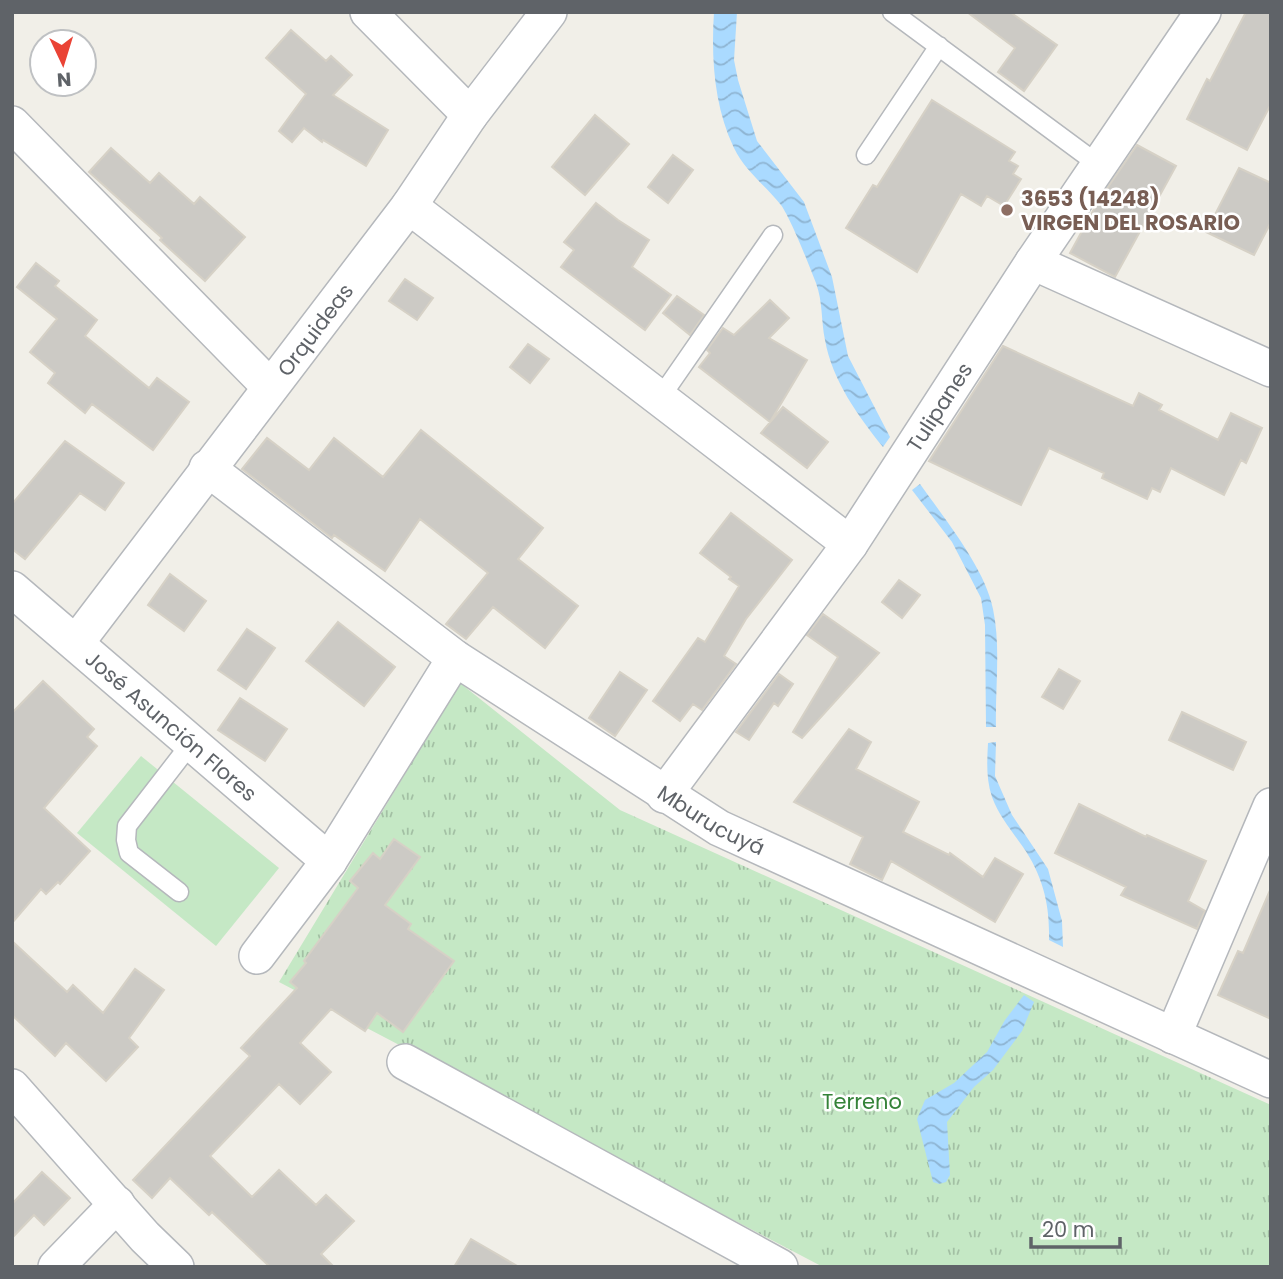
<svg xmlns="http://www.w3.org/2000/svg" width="1283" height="1279" font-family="Poppins,sans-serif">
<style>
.park{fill:url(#park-tufts)}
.pitch{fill:#c5e8c5}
.water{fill:url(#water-waves)}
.building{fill:#cccac5;stroke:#d6d1c6;stroke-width:2}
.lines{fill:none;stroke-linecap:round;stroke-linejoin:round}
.lane-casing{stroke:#b5b8bc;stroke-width:21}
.street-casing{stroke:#b5b8bc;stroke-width:38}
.lane{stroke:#fff;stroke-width:18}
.street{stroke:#fff;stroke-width:35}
.education-dot{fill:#8d6e63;stroke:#fff;stroke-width:2.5}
.labels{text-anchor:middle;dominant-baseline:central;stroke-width:5;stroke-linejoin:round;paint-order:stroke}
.education-label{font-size:21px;font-weight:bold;fill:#785e54;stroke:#fff;text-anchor:start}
.street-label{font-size:21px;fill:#5f6368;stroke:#fff}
.park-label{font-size:21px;fill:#348238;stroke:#fff}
</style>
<defs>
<pattern id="park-tufts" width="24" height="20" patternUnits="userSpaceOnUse" patternTransform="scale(1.75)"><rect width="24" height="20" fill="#c5e8c5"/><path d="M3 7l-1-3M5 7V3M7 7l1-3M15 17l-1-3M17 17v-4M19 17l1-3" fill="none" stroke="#a3c0a4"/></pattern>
<pattern id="water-waves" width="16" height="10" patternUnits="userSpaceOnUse" patternTransform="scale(1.75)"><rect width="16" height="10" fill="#aadaff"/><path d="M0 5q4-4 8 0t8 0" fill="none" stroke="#8eb4d2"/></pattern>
</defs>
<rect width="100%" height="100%" fill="#f1efe8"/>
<!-- park -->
<path class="park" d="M460,683L620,810L1271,1105V1267H823L279,982Z"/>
<!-- pitch -->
<path class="pitch" d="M141,756L279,868L216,946L77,833Z"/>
<!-- water -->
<path class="water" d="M714,12H737L734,60L738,80L757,141L804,202L832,277L848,356L890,437L883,447C858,416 832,380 825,340C821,321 823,302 816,283C809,265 791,219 781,205C766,186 745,171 734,148C714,106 711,58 714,12Z
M920,484C944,518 985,568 993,609C1001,647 995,688 996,727H986L985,625L981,598L952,542L912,490Z
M996,742L995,776L1012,815L1048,869L1062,921L1063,947L1049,940C1050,905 1043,876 1023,847C1012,831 999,816 992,797C986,779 987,761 988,743Z
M1024,995L1034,1002L1022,1031L993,1070L974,1087L947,1122L950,1175L946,1182L939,1184L933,1182L917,1119L925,1100L954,1083L987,1052L1005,1020Z"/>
<!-- building -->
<path class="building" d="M967,12H1010L1057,45L1024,91L998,72L1015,48Z
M1246,12H1271V104L1247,150L1187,119L1207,79L1210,81Z
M291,30L326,61L331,56L352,75L333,95L388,130L366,166L323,140L322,142L304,128L292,142L279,131L306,94L266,58Z
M932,100L1015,152L1009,161L1018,166L1013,174L1021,179L1004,206L987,196L981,206L961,194L917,272L846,228L873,185L877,187Z
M595,115L629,144L585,195L552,167Z
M1137,145L1176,166L1115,277L1070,253L1099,200Z
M111,148L150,183L159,173L194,204L200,197L245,237L205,281L160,240L162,238L89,172Z
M673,155L693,170L668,203L648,187Z
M1239,168L1271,183V222L1254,255L1206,232Z
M596,203L618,220L649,240L632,267L671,295L645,330L561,267L574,250L564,242Z
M36,263L59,281L55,286L97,320L85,336L149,388L157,378L189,402L153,450L92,404L85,413L48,383L55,373L30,352L57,319L17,287Z
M405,279L433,298L417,320L389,301Z
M677,296L704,315L690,335L663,313Z
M770,300L789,318L769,338L807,360L770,422L699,367L710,353L707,350L723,328L734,335Z
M528,344L549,359L530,383L510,367Z
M1003,346L1133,406L1139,393L1162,405L1159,410L1218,440L1231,413L1262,428L1246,463L1241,460L1224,495L1171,468L1160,492L1152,488L1147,499L1102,478L1104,473L1049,448L1021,505L929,461Z
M783,407L828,442L807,468L761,433Z
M421,430L543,528L518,559L578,606L545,648L493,607L466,639L446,624L488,573L420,519L385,571L334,535L332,538L242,469L267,438L309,470L334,438L383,477Z
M65,441L124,483L105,510L80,493L25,559L12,549V504Z
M731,513L792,560L746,619L724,656L736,664L702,710L693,704L680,721L653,701L698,638L705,642L739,586L729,579L731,577L700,553Z
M170,574L206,601L184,631L148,605Z
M899,580L920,595L902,618L882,602Z
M823,614L879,653L802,738L793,732L838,657L807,635Z
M338,622L395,667L364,706L306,661Z
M247,629L275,648L246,689L218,670Z
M1059,669L1080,681L1063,709L1042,697Z
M620,672L647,690L615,736L589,718Z
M779,674L793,684L778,706L774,703L749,740L736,732Z
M43,681L94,729L87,737L97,746L44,808L90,851L60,884L58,882L46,894L41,889L12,923V713Z
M240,698L287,729L265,761L218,730Z
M1182,712L1246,742L1233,770L1169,740Z
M849,729L871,742L856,769L919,802L903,832L949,855L950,853L983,877L995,858L1023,874L995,922L891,861L882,880L850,864L863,837L794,802Z
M1079,804L1146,837L1147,835L1206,861L1188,901L1205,911L1197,929L1121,895L1126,887L1055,853Z
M394,839L420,857L385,905L411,924L408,929L454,961L403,1032L377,1013L365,1031L331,1009L300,1043L331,1072L300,1104L279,1084L210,1156L252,1197L279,1170L316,1205L326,1195L354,1221L321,1254L334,1267H270L212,1212L209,1215L170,1178L152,1198L133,1180L250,1056L241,1048L297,988L290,982L306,963L304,961L358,888L350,881L373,853L380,859Z
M1271,888V1019L1218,995L1238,951L1243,953Z
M12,941L67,992L73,985L103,1013L135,969L164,990L129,1038L138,1047L106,1081L66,1043L55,1056L12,1015Z
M42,1172L70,1198L44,1225L34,1215L12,1238V1204Z
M471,1239L519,1267H454Z"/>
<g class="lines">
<!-- lane casing -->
<g class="lane-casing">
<path id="lane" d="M892,12L1099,165
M866,155L939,46
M660,398L773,235
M179,892L129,853L126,840L127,826L192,742"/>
</g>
<!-- street casing -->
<g class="street-casing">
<g id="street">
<path d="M368,12L470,115"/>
<path d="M12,124L270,387"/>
<path d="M409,206L850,544"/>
<path d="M1033,262L1271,369"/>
<path id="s1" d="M207,468L455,658L719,828L1271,1080"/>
<path id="s2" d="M12,589L329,861"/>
<path id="s3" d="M76,643L409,206L470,115L549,12"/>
<path id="s4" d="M664,795L850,544L1033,262L1203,12"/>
<path d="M257,956L329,861L455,658"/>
<path d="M1173,1036L1271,806"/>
<path d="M405,1062L780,1267"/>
<path d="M12,1087L145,1237L176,1267"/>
<path d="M56,1267L117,1204"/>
</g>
</g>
<!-- lane -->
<use href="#lane" class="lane"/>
<!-- street -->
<use href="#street" class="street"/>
</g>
<!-- markers -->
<circle class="education-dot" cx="1007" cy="210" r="7"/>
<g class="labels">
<!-- education labels -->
<g class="education-label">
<text x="1021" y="198">3653 (14248)<tspan x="1021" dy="24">VIRGEN DEL ROSARIO</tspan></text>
</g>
<!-- street labels -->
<g class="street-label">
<text stroke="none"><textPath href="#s3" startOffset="394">Orquideas</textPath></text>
<text stroke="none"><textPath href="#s4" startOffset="476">Tulipanes</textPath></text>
<text stroke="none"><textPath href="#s2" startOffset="210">José Asunción Flores</textPath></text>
<text stroke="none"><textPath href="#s1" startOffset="616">Mburucuyá</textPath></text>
</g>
<!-- park labels -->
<g class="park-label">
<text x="862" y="1101">Terreno</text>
</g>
</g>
<!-- border -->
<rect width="1283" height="1279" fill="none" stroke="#5f6368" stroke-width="28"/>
<!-- north arrow -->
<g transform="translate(63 63) rotate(176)"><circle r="33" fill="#ffffff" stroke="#bfc1c3" stroke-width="2"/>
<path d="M0-5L12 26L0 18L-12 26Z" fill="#ea4335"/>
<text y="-10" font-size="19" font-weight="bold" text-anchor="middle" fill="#5f6368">N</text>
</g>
<!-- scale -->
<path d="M1031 1237v10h89v-10" fill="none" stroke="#5f6368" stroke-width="3.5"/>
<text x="1042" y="1237" font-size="21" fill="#5f6368" stroke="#ffffff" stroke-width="5" paint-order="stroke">20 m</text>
</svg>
